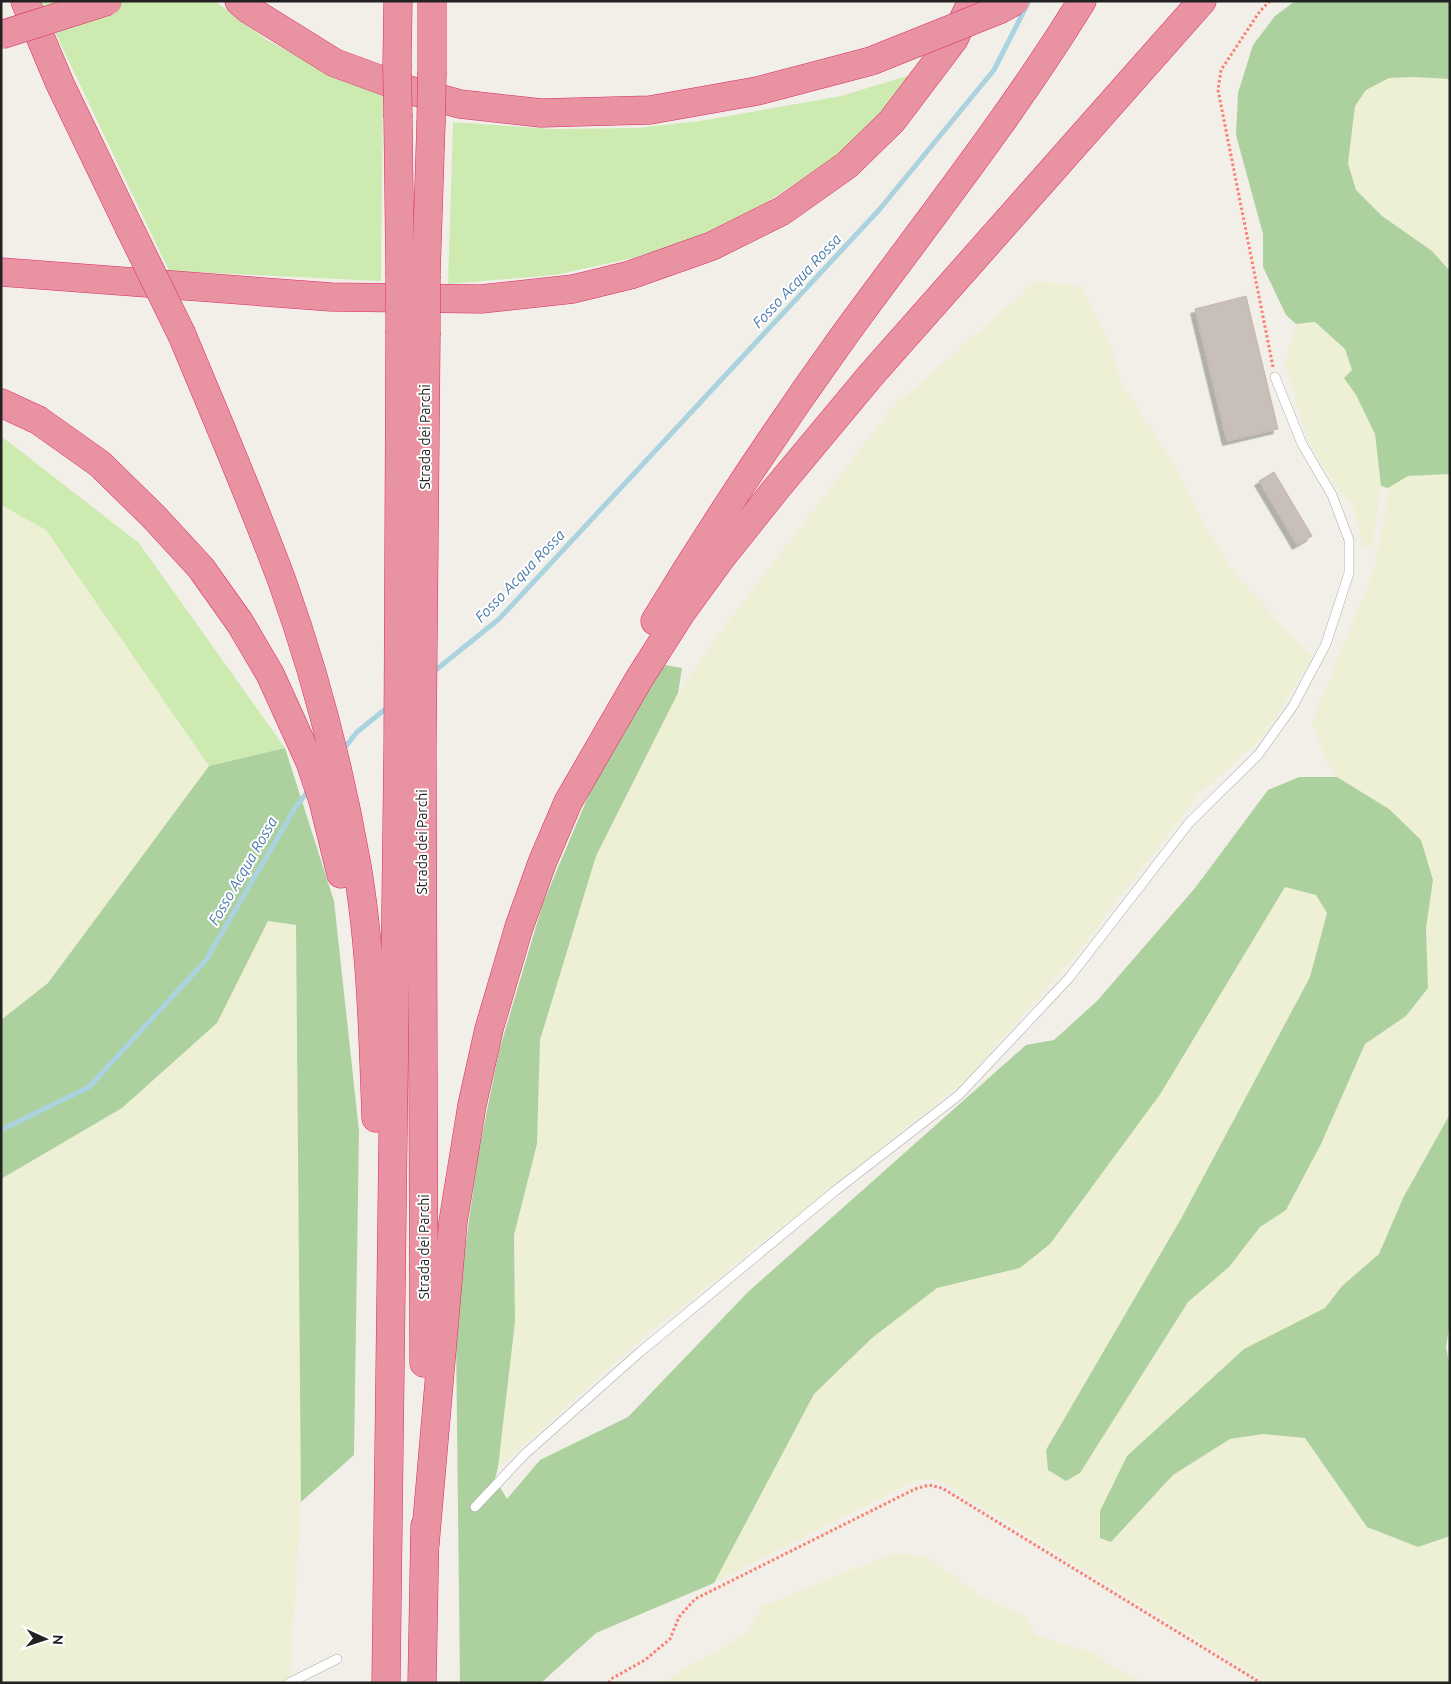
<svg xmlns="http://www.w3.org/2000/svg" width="1451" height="1684" viewBox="0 0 1451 1684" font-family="Ubuntu,sans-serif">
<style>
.farmland{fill:#eef0d5}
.grass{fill:#cdebb0}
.forest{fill:#add19e}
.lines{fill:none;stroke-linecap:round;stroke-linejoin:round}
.stream{stroke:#aad3df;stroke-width:5}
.building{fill:#c7bfb8;stroke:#c4b6ab;filter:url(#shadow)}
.lane-casing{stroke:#a9a9a9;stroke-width:10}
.highway-casing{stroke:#dc2a67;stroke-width:29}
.path{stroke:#fa8072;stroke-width:3;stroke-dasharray:2.5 2.5;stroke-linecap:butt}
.lane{stroke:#fff;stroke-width:9}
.highway{stroke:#e892a2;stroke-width:28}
.highway-bridge-casing{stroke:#dc2a67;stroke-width:29;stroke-linecap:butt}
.highway-bridge{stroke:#e892a2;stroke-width:28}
.labels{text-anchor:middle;stroke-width:4;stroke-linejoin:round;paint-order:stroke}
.street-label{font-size:14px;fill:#222;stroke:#fff}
.water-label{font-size:15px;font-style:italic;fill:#4a7aab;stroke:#fff}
</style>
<defs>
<filter id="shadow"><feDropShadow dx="-4.5" dy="4.5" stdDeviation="0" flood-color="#0004"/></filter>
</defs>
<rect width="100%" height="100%" fill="#f2efe9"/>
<g class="farmland">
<path d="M 1414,77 L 1450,79 L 1450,271 L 1432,251 L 1382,216 L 1356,190 L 1348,163 L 1355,106 L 1366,90 L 1389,78 Z"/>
<path d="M 1036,281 L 1081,287 L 1110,344 L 1121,381 L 1179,473 L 1198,515 L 1232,569 L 1280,624 L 1313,656 L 1266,734 L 1198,795 L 1073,958 L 966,1080 L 635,1344 L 510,1458 L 498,1467 L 515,1322 L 514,1235 L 537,1144 L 540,1040 L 596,856 L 678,693 L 719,634 L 891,409 Z"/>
<path d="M 1315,322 L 1345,349 L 1352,371 L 1344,378 L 1356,395 L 1375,434 L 1381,486 L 1373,544 L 1363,548 L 1353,505 L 1337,487 L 1309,444 L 1285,363 L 1296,324 Z"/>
<path d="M 1450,474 L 1450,1114 L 1403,1198 L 1379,1254 L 1342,1286 L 1325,1308 L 1244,1349 L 1127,1456 L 1100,1511 L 1111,1542 L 1173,1475 L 1230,1439 L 1263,1434 L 1305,1438 L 1367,1527 L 1418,1547 L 1450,1536 L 1450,1683 L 1268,1683 L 943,1483 L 936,1480 L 925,1479 L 913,1482 L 714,1583 L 814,1394 L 872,1338 L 937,1288 L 1020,1268 L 1161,1093 L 1285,887 L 1317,895 L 1327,913 L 1310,977 L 1182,1217 L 1046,1450 L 1048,1470 L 1080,1473 L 1188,1302 L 1229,1267 L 1260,1227 L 1286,1210 L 1321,1144 L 1365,1044 L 1406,1016 L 1428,988 L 1426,928 L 1433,880 L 1389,809 L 1337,777 L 1323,753 L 1312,722 L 1373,572 L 1383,526 L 1388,488 L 1408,476 Z"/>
<path d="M 1,505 L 46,530 L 209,766 L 48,983 L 1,1020 Z"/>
<path d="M 268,921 L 296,925 L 301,1502 L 290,1676 L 277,1683 L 1,1683 L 1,1179 L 122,1108 L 217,1023 Z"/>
<path d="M 893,1553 L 926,1556 L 986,1599 L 1024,1615 L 1037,1636 L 1089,1651 L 1142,1683 L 661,1683 L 747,1633 L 762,1606 Z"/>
</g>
<g class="grass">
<path d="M 40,1 L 215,1 L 267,40 L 335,76 L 383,93 L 381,281 L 169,271 Z"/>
<path d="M 914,74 L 882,115 L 832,159 L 763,205 L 695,238 L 633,258 L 555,275 L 448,284 L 453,122 L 552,129 L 637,128 L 700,121 L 841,96 Z"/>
<path d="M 1,436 L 139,543 L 285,748 L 209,766 L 46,530 L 1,505 Z"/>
</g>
<g class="forest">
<path d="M 1295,1 L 1450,1 L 1450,79 L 1414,77 L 1389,78 L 1366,90 L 1355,106 L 1348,163 L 1356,190 L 1382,216 L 1432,251 L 1450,271 L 1450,474 L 1408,476 L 1388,488 L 1381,486 L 1375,434 L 1356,395 L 1344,378 L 1352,370 L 1345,349 L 1315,322 L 1296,324 L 1286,315 L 1263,267 L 1263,234 L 1236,135 L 1238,93 L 1253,45 L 1275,16 Z"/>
<path d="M 660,664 L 682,668 L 678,693 L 596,856 L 540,1040 L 537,1144 L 514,1235 L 515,1322 L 498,1467 L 495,1479 L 507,1499 L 540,1460 L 628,1417 L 748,1292 L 1026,1045 L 1054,1040 L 1097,1001 L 1195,888 L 1268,790 L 1299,777 L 1337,777 L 1389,809 L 1421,840 L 1433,880 L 1426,928 L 1428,988 L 1406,1016 L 1365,1044 L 1321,1144 L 1286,1210 L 1260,1227 L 1229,1267 L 1188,1302 L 1080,1473 L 1066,1481 L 1048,1470 L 1046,1450 L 1182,1217 L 1310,977 L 1327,913 L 1316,895 L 1285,887 L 1161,1093 L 1050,1244 L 1020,1268 L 937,1288 L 872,1338 L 814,1394 L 714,1583 L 596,1633 L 541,1683 L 460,1683 L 456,1337 L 465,1250 L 478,1155 L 499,1051 L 543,903 L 601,766 Z"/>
<path d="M 285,748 L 334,901 L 359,1131 L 354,1455 L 301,1502 L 296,925 L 268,921 L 217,1023 L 122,1108 L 1,1179 L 1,1020 L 48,983 L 209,766 Z"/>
<path d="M 1450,1114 L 1450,1322 L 1446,1347 L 1450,1368 L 1450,1536 L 1418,1547 L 1367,1527 L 1305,1438 L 1263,1434 L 1230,1439 L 1173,1475 L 1111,1542 L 1100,1538 L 1100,1511 L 1127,1456 L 1244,1349 L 1325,1308 L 1342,1286 L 1379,1254 L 1403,1198 Z"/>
</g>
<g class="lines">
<g class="stream">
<path d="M 432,673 L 499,619 L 879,210 L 994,70 L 1029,1"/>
<path d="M 342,751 L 357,732 L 388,707"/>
<path d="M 1,1130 L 89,1087 L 206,960 L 295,808 L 309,790"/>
</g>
</g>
<g class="building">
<path d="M 1246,296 L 1278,429 L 1227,441 L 1195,309 Z"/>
<path d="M 1274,472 L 1312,536 L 1297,545 L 1259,481 Z"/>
</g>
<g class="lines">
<defs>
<g id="lane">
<path d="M 475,1507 L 525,1454 L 640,1352 L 835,1191 L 959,1095 L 1069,978 L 1189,823 L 1258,755 L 1293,706 L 1326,644 L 1349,573 L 1349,540 L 1332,495 L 1302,444 L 1275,377"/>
<path d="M 289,1683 L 337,1659"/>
</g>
<g id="highway">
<path d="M 25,1 L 60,84 L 128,225"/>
<path d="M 239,1 L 248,9 L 335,63 L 409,90 L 460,104 L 541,113 L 650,110 L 757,91 L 871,61"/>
<path d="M 397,64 L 398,1"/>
<path d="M 432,73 L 432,1"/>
<path d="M 398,117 L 400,273"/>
<path d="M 1,272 L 331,297 L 481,299 L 573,289 L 630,275 L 712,246 L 782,211 L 847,165 L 892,121 L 954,39 L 972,1"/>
<path d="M 426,276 L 431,123"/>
<path d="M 182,335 C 216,417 251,498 282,581 C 315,673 340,769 357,866 C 371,949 373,1034 376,1118"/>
<path d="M 1,403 L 38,420 L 100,464 L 153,516 L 201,568 L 240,623 L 270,674 L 310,762 L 323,801 L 341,874"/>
<path d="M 655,621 C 714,524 777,429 843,337 C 924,226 1010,118 1082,1"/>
<path d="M 424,1363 L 422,747 L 426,335"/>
<path d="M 425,1544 L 453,1222 L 472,1105 L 489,1029 L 519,927 L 542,863 L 568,802 L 639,679 L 681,613 L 721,558 L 776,489 L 871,375 L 1202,1"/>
<path d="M 386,1683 L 398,748 L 400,333"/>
<path d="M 422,1683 L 425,1526"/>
</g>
</defs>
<use href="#lane" class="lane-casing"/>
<use href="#highway" class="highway-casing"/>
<g class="path">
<path d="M 1270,1 L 1260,11 L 1221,70 L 1218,90 L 1273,367"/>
<path d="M 609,1683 L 611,1679 L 645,1660 L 670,1639 L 679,1617 L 695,1599 L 915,1489 L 929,1485 L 942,1488 L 1261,1683"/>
</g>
<use href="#lane" class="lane"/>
<use href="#highway" class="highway"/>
<defs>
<g id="highway-bridge">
<path d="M 1,35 L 108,1"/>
<path d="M 871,61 L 1001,9 L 1015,1"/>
<path d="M 397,64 L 398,117"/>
<path d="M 431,123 L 432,73"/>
<path d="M 128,225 L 182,335"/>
<path d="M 400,273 L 400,333"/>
<path d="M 426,335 L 426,276"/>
</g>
</defs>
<use href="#highway-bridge" class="highway-bridge-casing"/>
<use href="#highway-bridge" class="highway-bridge"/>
</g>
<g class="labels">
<g class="street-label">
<text transform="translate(425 437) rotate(-90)" y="5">Strada dei Parchi</text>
<text transform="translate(422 842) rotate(-90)" y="5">Strada dei Parchi</text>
<text transform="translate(424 1247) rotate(-90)" y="5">Strada dei Parchi</text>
</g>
<g class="water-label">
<text transform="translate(797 281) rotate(-47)" y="5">Fosso Acqua Rossa</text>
<text transform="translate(520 576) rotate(-46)" y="5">Fosso Acqua Rossa</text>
<text transform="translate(243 871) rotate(-60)" y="5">Fosso Acqua Rossa</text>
</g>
</g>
<rect width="1451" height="1684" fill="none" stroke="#222222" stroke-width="5"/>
<g transform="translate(45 1639) rotate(93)" stroke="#ffffff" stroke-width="4" paint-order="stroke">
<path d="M0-4L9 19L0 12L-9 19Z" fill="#222222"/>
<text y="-8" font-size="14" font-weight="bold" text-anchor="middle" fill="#222222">N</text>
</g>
</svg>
